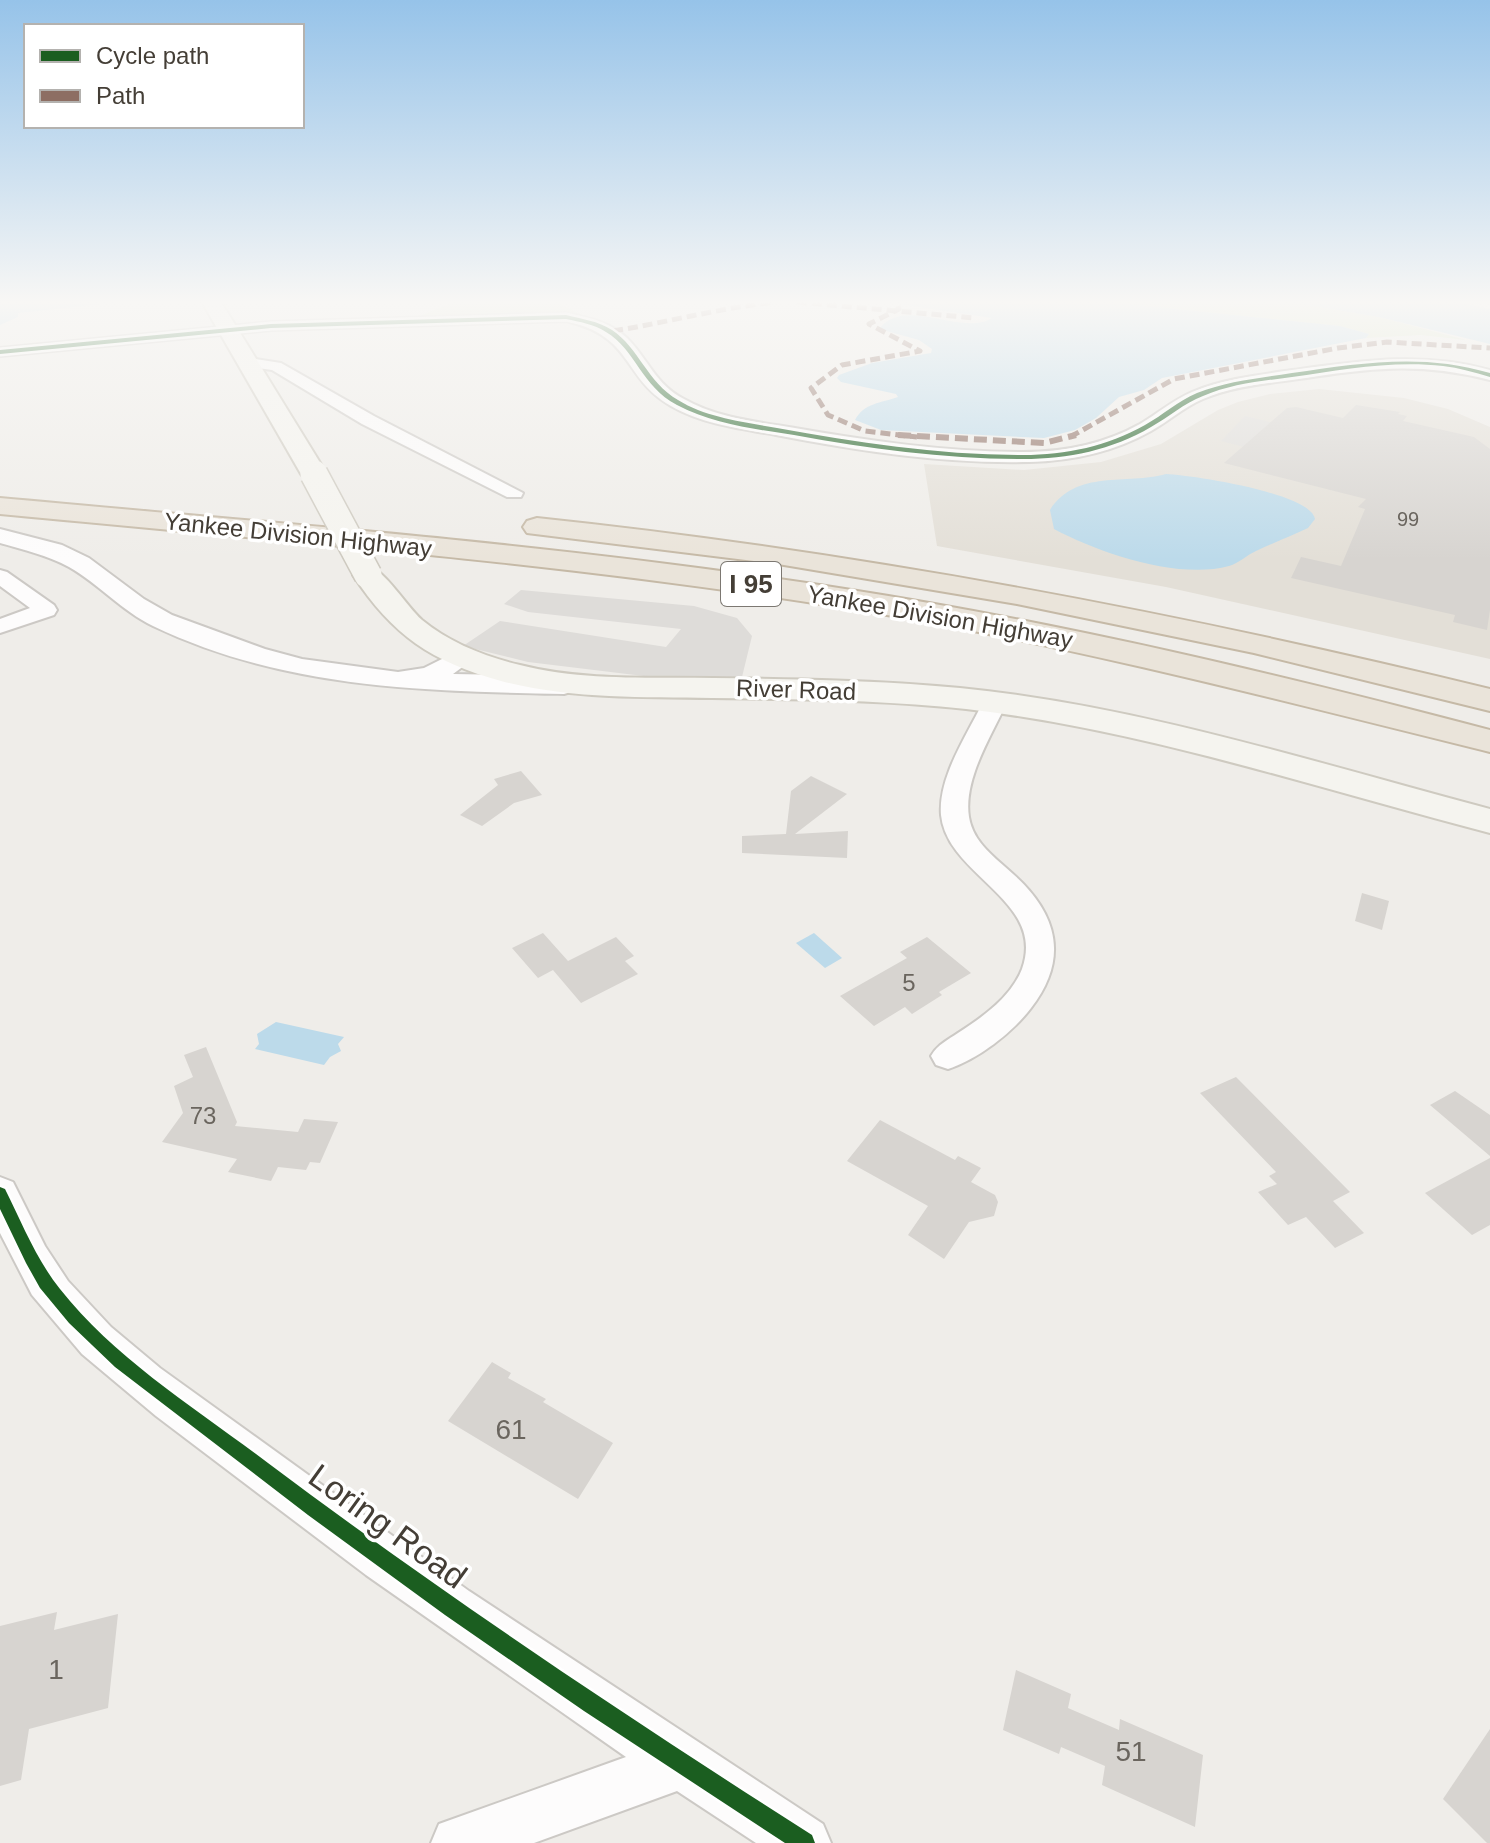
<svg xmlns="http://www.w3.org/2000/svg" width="1490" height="1843" viewBox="0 0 1490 1843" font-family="Arial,sans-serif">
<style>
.residential{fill:#e3dfd7}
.green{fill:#dde8ca}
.parking{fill:#dedcd9}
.water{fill:#bcdaea}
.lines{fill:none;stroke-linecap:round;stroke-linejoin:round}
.canal{fill:#bcdaea;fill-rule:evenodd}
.building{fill:#d7d4d0}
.minor-casing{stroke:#ccc9c5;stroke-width:4}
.tertiary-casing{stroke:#ccc9c5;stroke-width:4}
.secondary-casing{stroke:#cecac0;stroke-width:4}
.motorway-casing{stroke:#c5b9a6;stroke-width:4}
.minor{fill:#fdfcfc;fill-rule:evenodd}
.tertiary{fill:#fdfcfc;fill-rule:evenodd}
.secondary{fill:#f5f4ef;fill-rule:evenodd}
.motorway{fill:#eae4da;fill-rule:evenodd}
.secondary-bridge-casing{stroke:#cecac0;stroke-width:30;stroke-linecap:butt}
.secondary-bridge{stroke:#f5f4ef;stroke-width:27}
.quiet-far1{stroke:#8d6e63;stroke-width:5;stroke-dasharray:10 5;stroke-linecap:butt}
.quiet{stroke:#8d6e63;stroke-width:6;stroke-dasharray:13 6;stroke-linecap:butt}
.cycleway-casing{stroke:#fff;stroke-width:5}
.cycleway{fill:#1b5e20;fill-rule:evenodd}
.labels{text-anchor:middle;stroke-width:7;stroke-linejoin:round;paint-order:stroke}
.far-number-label{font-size:20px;fill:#6a655e}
.far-street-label{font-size:24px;fill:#443e36;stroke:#fff}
.number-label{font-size:24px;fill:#6a655e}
.shield{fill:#fff;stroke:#7c7872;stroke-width:2}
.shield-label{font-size:26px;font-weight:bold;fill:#443e36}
.near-number-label{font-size:28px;fill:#6a655e}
.near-street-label{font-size:34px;fill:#443e36;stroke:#fff}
</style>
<rect width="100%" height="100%" fill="#efede9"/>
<path class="residential" d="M 1319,389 L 1404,398 L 1448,409 L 1490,427 L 1490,659 L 1166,587 L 937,546 L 924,464 L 1024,470 L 1101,462 L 1161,444 L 1218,410 L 1238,402 L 1270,394 Z"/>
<g class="green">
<path d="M 454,302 L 557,302 L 595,322 L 566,317 L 410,320 Z"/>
<path d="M 1109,302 L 1291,302 L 1379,317 L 1466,340 L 1421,335 L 1366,338 L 1369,334 L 1340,326 Z"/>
</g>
<g class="parking">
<path d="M 1245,416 L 1278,424 L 1271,454 L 1221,441 Z"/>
<path d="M 521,590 L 694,606 L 737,618 L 752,636 L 742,677 L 660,678 L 528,662 L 463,646 L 500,621 L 666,647 L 681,629 L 528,612 L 504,604 Z"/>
</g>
<g class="water">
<path d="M 0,302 L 121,302 L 0,315 Z"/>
<path d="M 886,302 L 1109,302 L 1340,326 L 1369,334 L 1366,338 L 1162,378 L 1144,390 L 1119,397 L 1096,418 L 1075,430 L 1044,438 L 881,430 L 855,420 C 864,403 881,403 898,397 L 896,394 L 841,382 L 837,378 L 839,375 L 872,363 L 931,353 L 932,349 L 919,340 L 883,330 L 880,328 C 906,296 962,337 992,318 Z"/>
<path d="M 1291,302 L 1457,302 L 1490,309 L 1490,344 L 1379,317 Z"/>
<path d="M 1166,474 C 1191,475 1311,493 1315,519 L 1308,528 C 1291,536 1273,543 1256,551 C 1247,555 1239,563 1229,566 C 1178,580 1099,553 1054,529 L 1050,510 C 1076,469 1127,485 1166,474 Z"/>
<path d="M 814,933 L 842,958 L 825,968 L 796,943 Z"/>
<path d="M 276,1022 L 344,1037 L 338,1044 L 341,1051 L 330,1057 L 324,1065 L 255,1049 L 259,1044 L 257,1034 Z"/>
</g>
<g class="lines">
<path class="canal" d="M 13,310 L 18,311 L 18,317 L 0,325 L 0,314 Z"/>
</g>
<g class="building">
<path d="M 1356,405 L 1400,412 L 1398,414 L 1407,416 L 1403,421 L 1474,437 L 1490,449 L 1490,610 L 1487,630 L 1453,622 L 1455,615 L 1291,578 L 1301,557 L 1341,566 L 1365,509 L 1358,507 L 1366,499 L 1224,463 L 1287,408 L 1296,407 L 1343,418 Z"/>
<path d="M 521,771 L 542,795 L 514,803 L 482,826 L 460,815 L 498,785 L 494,779 Z"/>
<path d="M 811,776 L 847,794 L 795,834 L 848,831 L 847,858 L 742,853 L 742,836 L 786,834 L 791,791 Z"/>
<path d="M 1362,893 L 1389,901 L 1382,930 L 1355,921 Z"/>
<path d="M 543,933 L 568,961 L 616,937 L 634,956 L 625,961 L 638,974 L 581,1003 L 553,970 L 538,978 L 512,948 Z"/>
<path d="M 927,937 L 971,973 L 939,992 L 942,995 L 912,1014 L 905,1007 L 874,1026 L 840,996 L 907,958 L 900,952 Z"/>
<path d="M 206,1047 L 237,1122 L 235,1126 L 298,1132 L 304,1119 L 338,1122 L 320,1163 L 310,1162 L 306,1170 L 278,1167 L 271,1181 L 228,1172 L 237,1159 L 162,1142 L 183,1113 L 174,1086 L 193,1077 L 184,1055 Z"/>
<path d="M 1236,1077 L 1350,1192 L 1333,1201 L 1364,1233 L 1335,1248 L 1306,1217 L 1288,1225 L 1258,1192 L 1277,1184 L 1269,1176 L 1276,1172 L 1200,1093 Z"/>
<path d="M 1455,1091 L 1490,1115 L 1490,1156 L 1430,1105 Z"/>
<path d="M 880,1120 L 955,1160 L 958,1156 L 981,1168 L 971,1182 L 995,1195 L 998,1202 L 994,1216 L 969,1222 L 944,1259 L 908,1235 L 928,1206 L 847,1161 Z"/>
<path d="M 1490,1158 L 1490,1225 L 1472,1235 L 1425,1193 Z"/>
<path d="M 492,1362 L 511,1373 L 508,1378 L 546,1399 L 543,1402 L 613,1443 L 578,1499 L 448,1421 Z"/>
<path d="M 57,1612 L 54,1630 L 118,1614 L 108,1708 L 29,1729 L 21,1780 L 0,1786 L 0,1626 Z"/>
<path d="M 1016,1670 L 1071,1694 L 1068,1708 L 1119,1730 L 1120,1719 L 1203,1755 L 1195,1827 L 1102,1785 L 1105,1766 L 1061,1747 L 1059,1754 L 1003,1730 Z"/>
<path d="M 1490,1729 L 1490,1843 L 1487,1843 L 1443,1799 Z"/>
</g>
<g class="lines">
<defs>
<g id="minor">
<path d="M 566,313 C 588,318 610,322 627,338 C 648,359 656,385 684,399 C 717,418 758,422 795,428 C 870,441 946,452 1023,452 C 1065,452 1104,444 1140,424 C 1157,414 1173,400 1192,392 C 1223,379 1258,375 1292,370 C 1359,361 1424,351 1490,370 L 1490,380 C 1415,361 1367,369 1292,380 C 1262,384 1231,387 1203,399 C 1184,407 1169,421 1151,431 C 1114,452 1072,461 1029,462 C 944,464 859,451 776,435 C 741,429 702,424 671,406 C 621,377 635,337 566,321 L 271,330 L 0,356 L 0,348 L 271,322 Z"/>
<path d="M 249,358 L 281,363 L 374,416 L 523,493 L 521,497 L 507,497 L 362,424 L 272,370 L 244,366 L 241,363 Z"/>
<path d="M 0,570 L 7,572 L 54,605 L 57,610 L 54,615 L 0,633 L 0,619 L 30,608 L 0,586 Z"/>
<path d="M 995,695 L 1004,697 L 1007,702 C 992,735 963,779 969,817 C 973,843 996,858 1013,874 C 1058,914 1069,959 1031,1008 C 1012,1033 978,1059 948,1069 L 936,1065 L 931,1056 C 938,1044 948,1040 958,1033 C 983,1017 1011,997 1022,969 C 1047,900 947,876 941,815 C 938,777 967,735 983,702 L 986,697 Z"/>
<path d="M 0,1177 L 13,1182 L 45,1246 L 68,1281 L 111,1327 L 160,1368 L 469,1591 L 823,1824 L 831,1843 L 756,1843 L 677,1791 L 534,1843 L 431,1843 L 439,1824 L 626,1757 L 366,1575 L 156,1416 L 82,1354 L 32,1295 L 0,1233 Z"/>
</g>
<path id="tertiary" d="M 0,529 L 62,545 L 89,558 L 144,599 L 172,615 L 265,649 L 302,659 L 398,672 L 424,668 L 462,649 L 472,651 L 476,657 L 453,674 L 564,676 L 574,679 L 578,685 L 574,691 L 564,694 C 422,691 285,689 153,626 C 122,611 99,584 69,567 C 47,555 24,550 0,543 Z"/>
<g id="secondary">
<path d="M 202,302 L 221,302 L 327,474 L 323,479 L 305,479 L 301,474 Z"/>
<path d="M 368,566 C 386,571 406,606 422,620 C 450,643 486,657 520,665 C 583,681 649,677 713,678 C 795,679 878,680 960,688 C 1141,706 1316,763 1490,809 L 1490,833 C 1316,788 1146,730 966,709 C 882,700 797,699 712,698 C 641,697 570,699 501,681 C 432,662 392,635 353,575 L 358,569 Z"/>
</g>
<g id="motorway">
<path d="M 0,498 C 282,524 565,545 845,589 C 1063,623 1277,674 1490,730 L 1490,752 C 1276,699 1063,643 845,608 C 565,563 282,541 0,514 Z"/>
<path d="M 537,518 C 859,552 1175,612 1490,689 L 1490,711 L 1254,653 L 1017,604 L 778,564 L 527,533 L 523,527 L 527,521 Z"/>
</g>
</defs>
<use href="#minor" class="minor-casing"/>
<use href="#tertiary" class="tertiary-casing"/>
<use href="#secondary" class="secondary-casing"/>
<use href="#motorway" class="motorway-casing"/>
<use href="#minor" class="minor"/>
<use href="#tertiary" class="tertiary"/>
<use href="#secondary" class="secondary"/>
<use href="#motorway" class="motorway"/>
<defs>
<path id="secondary-bridge" d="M 314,474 L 368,575"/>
</defs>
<use href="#secondary-bridge" class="secondary-bridge-casing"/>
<use href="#secondary-bridge" class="secondary-bridge"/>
<g class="quiet-far1">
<path d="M 797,302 L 975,318"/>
<path d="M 898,306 L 899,309 L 869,324 L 920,351 L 842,365 L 811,388 L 828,415 L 865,431 L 917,437"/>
<path d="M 613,331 C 669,322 719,308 776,302"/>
<path d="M 1070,437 L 1174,379 L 1338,348 L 1387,342 L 1490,348"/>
</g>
<path class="quiet" d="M 898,435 L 1044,443 L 1076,435"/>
<defs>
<g id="cycleway">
<path d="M 566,315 C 582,319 598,321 612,330 C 639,348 647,382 678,400 C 707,418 744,422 777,428 C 858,443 940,455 1023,455 C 1066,455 1108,446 1145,425 C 1163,415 1178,401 1197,393 C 1227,381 1260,378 1292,373 C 1361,363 1422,353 1490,373 L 1490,377 C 1474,372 1459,368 1443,366 C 1393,360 1341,370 1292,377 C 1262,381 1231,384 1203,396 C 1184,403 1169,417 1151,427 C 1112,450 1068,459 1023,459 C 946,459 870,449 794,435 C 755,429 713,424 677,405 C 641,386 636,350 606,332 C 594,324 580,322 566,319 L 271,328 L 0,354 L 0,350 L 271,324 Z"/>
<path d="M 0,1187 L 5,1189 C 22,1223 36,1259 60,1289 C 116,1360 197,1409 268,1463 C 444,1595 627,1717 812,1835 L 815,1843 L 785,1843 L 584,1711 L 445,1615 L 308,1515 L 115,1367 L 69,1323 L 40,1288 L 26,1263 L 0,1209 Z"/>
</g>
</defs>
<use href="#cycleway" class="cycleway-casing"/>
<use href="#cycleway" class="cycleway"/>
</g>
<linearGradient id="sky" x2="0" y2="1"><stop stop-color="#96c3e9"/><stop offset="0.54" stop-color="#f8f7f5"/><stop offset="1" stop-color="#f8f7f5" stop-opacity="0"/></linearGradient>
<rect width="1490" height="560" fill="url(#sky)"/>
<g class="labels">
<g class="far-number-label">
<text x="1408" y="526">99</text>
</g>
<g class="far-street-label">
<text transform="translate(298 535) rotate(6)" y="8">Yankee Division Highway</text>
<text transform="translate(940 617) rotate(10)" y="8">Yankee Division Highway</text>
<text transform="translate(796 690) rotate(2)" y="8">River Road</text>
</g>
<g class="number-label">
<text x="909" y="991">5</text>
<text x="203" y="1124">73</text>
</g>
<rect class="shield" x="721" y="562" width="60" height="44" rx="6"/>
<g class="shield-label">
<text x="751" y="593">I 95</text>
</g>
<g class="near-number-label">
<text x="511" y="1439">61</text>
<text x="56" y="1679">1</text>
<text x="1131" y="1761">51</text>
</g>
<g class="near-street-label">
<text transform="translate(388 1526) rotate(36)" y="12">Loring Road</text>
</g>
</g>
<rect x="24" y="24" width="280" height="104" fill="#ffffff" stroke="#b4b2af" stroke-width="2"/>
<rect x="40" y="50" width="40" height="12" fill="#1b5e20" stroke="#b4b2af" stroke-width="2"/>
<text x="96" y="64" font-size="24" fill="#443e36">Cycle path</text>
<rect x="40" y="90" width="40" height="12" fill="#8d6e63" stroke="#b4b2af" stroke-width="2"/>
<text x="96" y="104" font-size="24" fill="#443e36">Path</text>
</svg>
